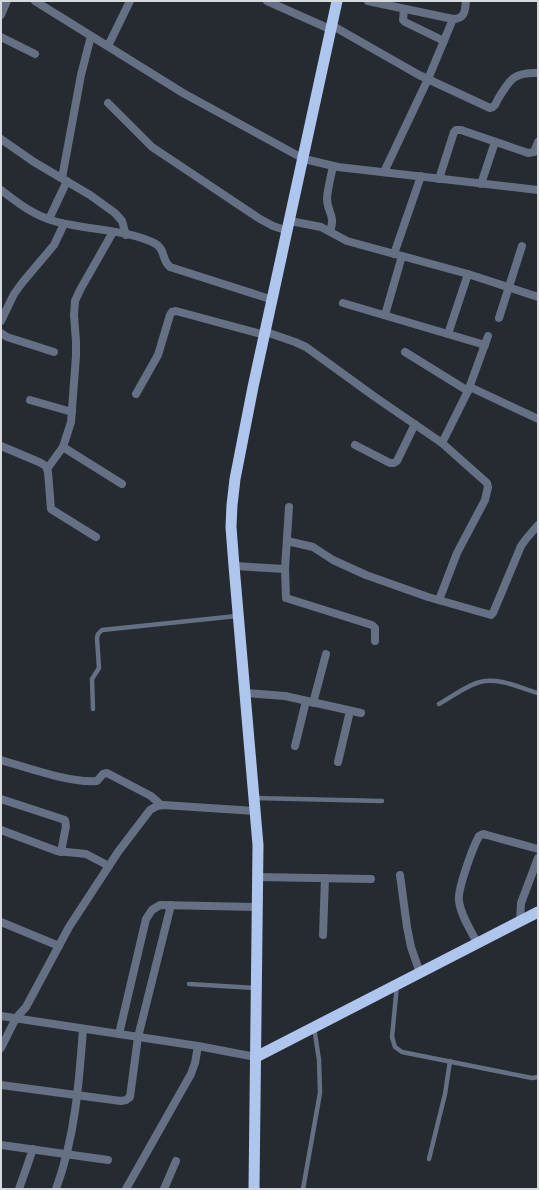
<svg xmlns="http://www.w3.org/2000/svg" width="539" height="1190" viewBox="0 0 539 1190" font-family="Lora,serif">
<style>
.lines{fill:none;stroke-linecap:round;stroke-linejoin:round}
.service{stroke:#657085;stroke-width:4.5}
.minor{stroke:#657085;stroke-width:8}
.tertiary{stroke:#657085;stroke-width:8}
.trunk{stroke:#aec5ee;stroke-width:11}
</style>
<rect width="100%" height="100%" fill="#262a31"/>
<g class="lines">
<g class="service">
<path d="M 439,704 C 450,698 467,685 480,682 C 499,677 520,688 538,693"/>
<path d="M 93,709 L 92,679 L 99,668 L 97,638 L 98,634 L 102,630 L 237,616"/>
<path d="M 254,798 L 382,801"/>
<path d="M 189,984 L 255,988"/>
<path d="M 397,985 L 392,1037 L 395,1047 L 402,1052 L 532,1078 L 538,1077"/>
<path d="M 429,1159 L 445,1094 L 450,1061"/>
<path d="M 303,1189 L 320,1093 L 319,1060 L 314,1027"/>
</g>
<g class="minor">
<path d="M 35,1 L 183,93 L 304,159 L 338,167 L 538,190"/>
<path d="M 267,1 L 332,30"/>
<path d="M 368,1 L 453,19 C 465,19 465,11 466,1"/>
<path d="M 404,9 L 403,20 L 405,22 L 444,41"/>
<path d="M 1,15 L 7,1"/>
<path d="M 333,26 L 419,75 L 490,108 C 495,107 496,103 498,99 C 510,79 514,72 538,73"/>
<path d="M 1,37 L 35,54"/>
<path d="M 108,46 L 130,1"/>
<path d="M 108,103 L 152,147 L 260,219 L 273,226 L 288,231"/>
<path d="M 1,139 L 34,162 L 90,195 L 115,213 L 122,221 L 126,235"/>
<path d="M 384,172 L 428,79 L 453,19"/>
<path d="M 62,178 L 81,75 L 91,36"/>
<path d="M 439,179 L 454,132 L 456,130 L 461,130 L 528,153 L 534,152 L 538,142"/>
<path d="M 481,184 L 495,142"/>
<path d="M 1,190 C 18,203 33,215 54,221 C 84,230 129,229 156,244 C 165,249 162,261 170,267 L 273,300"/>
<path d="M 49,219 L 67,181"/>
<path d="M 290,221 L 321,227 L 347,241 L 468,274 L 538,297"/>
<path d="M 330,231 C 336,215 327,213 327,198 C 328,187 331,176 333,166"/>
<path d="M 394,254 L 421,176"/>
<path d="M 343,303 L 485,345"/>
<path d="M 385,315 L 402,256"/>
<path d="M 499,318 L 522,246"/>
<path d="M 1,321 L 14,294 L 22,283 L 54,245 L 64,224"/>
<path d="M 266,332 L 295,342 L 306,347 L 375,397 L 442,443 L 487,483 L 488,487 L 485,500 L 457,553 L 439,600"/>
<path d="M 1,333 L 7,337 L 54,352"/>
<path d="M 448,334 L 468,274"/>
<path d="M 405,352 L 468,391"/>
<path d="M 470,387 L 538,419"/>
<path d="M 136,394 L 158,355 L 170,315 L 172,312 L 176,311 L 265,335"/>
<path d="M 30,400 L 72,412"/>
<path d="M 442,443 L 468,391 L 488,336"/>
<path d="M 355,445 L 390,463 L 394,463 L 397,461 L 415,424"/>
<path d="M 1,446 L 39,462 L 46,466 L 48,472 L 51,509 L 96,537"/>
<path d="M 63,447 L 122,484"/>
<path d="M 47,469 L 63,447 L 71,422 L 76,356 L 76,342 L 74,315 L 75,301 L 80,290 L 113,232"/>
<path d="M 289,507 L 285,569 L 286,598 L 372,625 L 375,628 L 375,641"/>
<path d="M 287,541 L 313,547 L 333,560 L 366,575 L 428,597 L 491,615 L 493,613 L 521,546 L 526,539 L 538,525"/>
<path d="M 234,566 L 285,569"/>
<path d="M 246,693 L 285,696 L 361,713"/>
<path d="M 313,703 L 326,654"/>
<path d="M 295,746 L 306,701"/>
<path d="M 1,760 C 28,768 70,783 97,781 L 103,774 L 107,773 L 151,796 L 161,805"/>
<path d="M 338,762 L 350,711"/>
<path d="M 1,799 L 65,820 L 66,826 L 61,852"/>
<path d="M 1,830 L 57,851 L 86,854 L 109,866"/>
<path d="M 400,875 L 407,927 L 411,947 L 420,973"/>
<path d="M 257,877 L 371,879"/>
<path d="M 520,921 L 521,903 L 538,858"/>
<path d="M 1,922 L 59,946"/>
<path d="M 323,935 L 325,878"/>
<path d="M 478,944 C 471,931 461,916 459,901 C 457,890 473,847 479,836 L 483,834 L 487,835 L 538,849"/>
<path d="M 119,1034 L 146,919 L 152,910 L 160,905 L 256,907"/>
<path d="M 1,1048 L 16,1018 L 26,1007 L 69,927 L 118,852 L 150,810 L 157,806 L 163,805 L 255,811"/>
<path d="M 1,1085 L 121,1101 L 126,1100 L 130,1097 L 138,1037 L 171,905"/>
<path d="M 1,1145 L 108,1160"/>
<path d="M 19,1189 L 33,1149"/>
<path d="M 56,1189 C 75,1137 79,1084 83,1029"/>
<path d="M 126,1189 L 191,1074 L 195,1063 L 198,1046"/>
<path d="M 164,1189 L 176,1161"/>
</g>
<path class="tertiary" d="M 1,1016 L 198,1046 L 256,1057"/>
<g class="trunk">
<path d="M 256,1057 L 538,912"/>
<path d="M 254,1189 L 258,845 L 234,566 L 231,527 L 232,505 L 235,479 L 253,387 L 337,1"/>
</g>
</g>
<rect width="539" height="1190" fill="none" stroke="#d6d9dd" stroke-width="4"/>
</svg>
